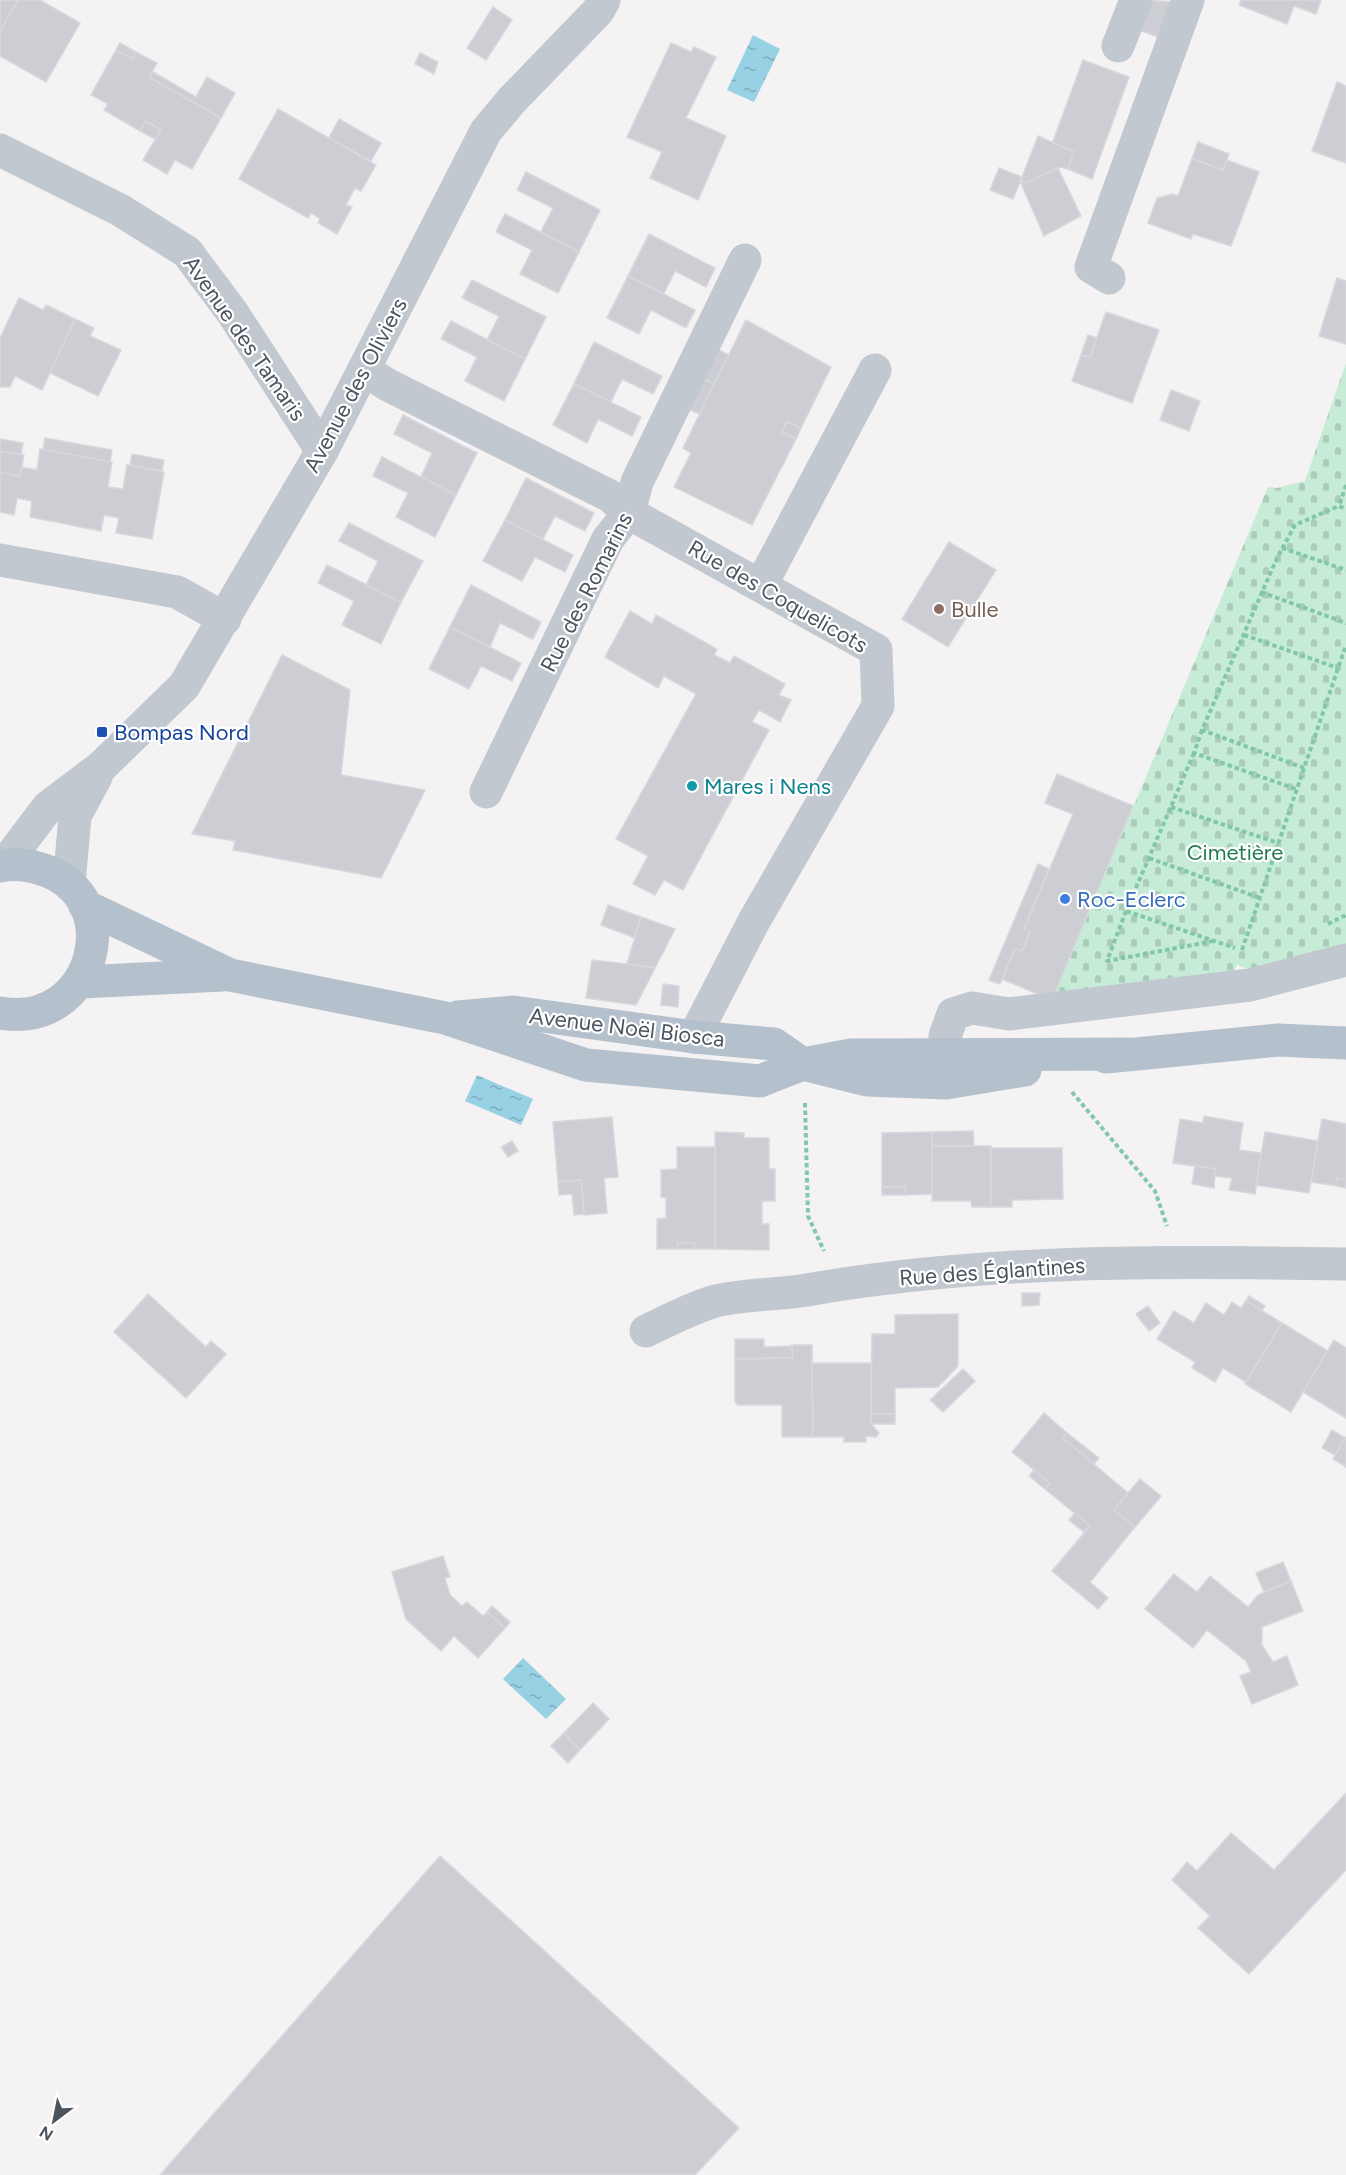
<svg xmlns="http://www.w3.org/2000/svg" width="1346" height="2175" viewBox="0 0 1346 2175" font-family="Figtree,sans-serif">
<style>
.cemetery{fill:url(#cemetery-stones)}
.water{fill:url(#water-ripples)}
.building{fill:#cdced4;stroke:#d7d8dd;stroke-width:1.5}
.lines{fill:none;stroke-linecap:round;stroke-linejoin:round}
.path{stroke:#81c7a8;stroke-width:4;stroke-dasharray:4.5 3;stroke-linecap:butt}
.minor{stroke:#c2c8cf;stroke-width:33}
.major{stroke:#b5c0cd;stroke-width:33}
.education-dot{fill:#8d6e63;stroke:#fff;stroke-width:2}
.transit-dot{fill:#1a4fb4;stroke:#fff;stroke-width:2}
.culture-dot{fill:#0f9aa8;stroke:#fff;stroke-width:2}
.shop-dot{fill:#3f7fe0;stroke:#fff;stroke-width:2}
.labels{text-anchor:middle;stroke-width:4.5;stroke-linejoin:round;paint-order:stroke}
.street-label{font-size:22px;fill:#4c545e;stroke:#fff}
.education-label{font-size:22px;fill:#785e54;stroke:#fff;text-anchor:start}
.transit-label{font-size:22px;fill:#164399;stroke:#fff;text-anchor:start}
.culture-label{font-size:22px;fill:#0d838f;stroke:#fff;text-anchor:start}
.park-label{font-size:22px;fill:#227a52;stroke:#fff}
.shop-label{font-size:22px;fill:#366cbe;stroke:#fff;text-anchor:start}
</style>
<defs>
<pattern id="cemetery-stones" width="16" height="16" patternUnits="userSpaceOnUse" patternTransform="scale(1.5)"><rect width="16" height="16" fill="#c6ecd7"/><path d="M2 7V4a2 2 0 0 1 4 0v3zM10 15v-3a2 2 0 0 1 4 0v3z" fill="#acccbb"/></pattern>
<pattern id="water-ripples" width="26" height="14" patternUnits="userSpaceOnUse" patternTransform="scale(1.5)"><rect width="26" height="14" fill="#98d1e4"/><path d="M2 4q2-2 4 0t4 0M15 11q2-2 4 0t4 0" fill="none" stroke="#7eacbc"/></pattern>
</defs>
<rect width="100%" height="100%" fill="#f4f2f2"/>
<path class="cemetery" d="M 1346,363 L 1346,945 L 1259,973 L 1237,965 L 1230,978 L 1052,1000 L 1268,487 L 1277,488 L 1305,481 Z"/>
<g class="water">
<path d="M 753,35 L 780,49 L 754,102 L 727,90 Z"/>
<path d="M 477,1075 L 533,1099 L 521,1125 L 465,1101 Z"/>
<path d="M 523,1658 L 566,1699 L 546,1719 L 503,1679 Z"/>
</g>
<g class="building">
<path d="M 0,0 L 18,0 L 0,32 Z"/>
<path d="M 18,0 L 40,0 L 80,23 L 46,82 L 0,56 L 0,32 Z"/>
<path d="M 1144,0 L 1174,2 L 1161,38 L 1134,28 Z"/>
<path d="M 1241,0 L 1321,0 L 1316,14 L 1294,6 L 1287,24 L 1239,5 Z"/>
<path d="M 493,7 L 512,20 L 486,60 L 467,48 Z"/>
<path d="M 120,43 L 136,52 L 133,59 L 116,50 Z"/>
<path d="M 671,43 L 691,52 L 694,47 L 716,57 L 686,118 L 726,136 L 698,200 L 650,178 L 662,152 L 627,137 Z"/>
<path d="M 116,50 L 133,59 L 136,52 L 157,63 L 149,77 L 221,118 L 192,169 L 175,160 L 167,174 L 143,160 L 161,130 L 145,121 L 140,131 L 104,110 L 108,104 L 91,95 Z"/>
<path d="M 420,53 L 438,62 L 434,74 L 415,64 Z"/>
<path d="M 1083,60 L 1129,77 L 1092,179 L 1068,169 L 1074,152 L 1052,144 Z"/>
<path d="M 153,72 L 196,97 L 207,77 L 235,93 L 221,118 L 149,77 Z"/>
<path d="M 1337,82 L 1346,86 L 1346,163 L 1312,151 Z"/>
<path d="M 278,109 L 376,165 L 361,191 L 355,188 L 346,205 L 352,207 L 337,234 L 318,223 L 320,219 L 311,213 L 308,218 L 239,179 Z"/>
<path d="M 339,119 L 381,143 L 371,161 L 329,138 Z"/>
<path d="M 145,121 L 161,130 L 155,139 L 140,131 Z"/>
<path d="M 1038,136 L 1074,152 L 1068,169 L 1060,167 L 1027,183 L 1021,180 Z"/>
<path d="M 1198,142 L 1229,154 L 1223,170 L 1192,159 Z"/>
<path d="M 1192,159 L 1223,170 L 1227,160 L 1259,172 L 1231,246 L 1193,234 L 1191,239 L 1148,223 L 1157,198 L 1173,194 L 1178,196 Z"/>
<path d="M 999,168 L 1022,177 L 1013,199 L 990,190 Z"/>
<path d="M 1058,168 L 1081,216 L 1044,236 L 1020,181 L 1027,183 Z"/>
<path d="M 526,172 L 600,210 L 579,252 L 541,232 L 553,208 L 517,190 Z"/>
<path d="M 505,214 L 579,252 L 558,293 L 520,274 L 532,250 L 496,232 Z"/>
<path d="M 649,234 L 715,268 L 706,287 L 675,271 L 664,293 L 628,276 Z"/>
<path d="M 628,276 L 695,310 L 686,328 L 651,310 L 639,334 L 607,318 Z"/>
<path d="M 1337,278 L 1346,281 L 1346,344 L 1319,336 Z"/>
<path d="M 472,280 L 546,317 L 525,359 L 487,340 L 499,316 L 462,298 Z"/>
<path d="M 19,298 L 43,310 L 46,305 L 75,319 L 42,390 L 15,376 L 10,387 L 0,387 L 0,338 Z"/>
<path d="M 1106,312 L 1159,330 L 1132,403 L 1072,381 L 1081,355 L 1090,357 Z"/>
<path d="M 75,319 L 94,328 L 90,336 L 121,350 L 98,396 L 50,373 Z"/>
<path d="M 746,320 L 831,367 L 801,428 L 787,422 L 782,432 L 796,439 L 752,525 L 674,487 L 691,453 L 683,448 Z"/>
<path d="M 451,321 L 525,359 L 504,401 L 465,381 L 477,357 L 441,339 Z"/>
<path d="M 1088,335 L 1097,338 L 1090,357 L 1081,355 Z"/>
<path d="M 594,342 L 662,376 L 653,394 L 622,379 L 611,402 L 574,384 Z"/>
<path d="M 719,350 L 729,355 L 714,384 L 704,379 Z"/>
<path d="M 704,379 L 714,384 L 700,414 L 690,410 Z"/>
<path d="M 574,384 L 641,417 L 632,436 L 598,419 L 587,443 L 553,425 Z"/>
<path d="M 1171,390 L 1200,401 L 1189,431 L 1160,420 Z"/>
<path d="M 403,415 L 477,453 L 456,495 L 421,477 L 432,453 L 394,434 Z"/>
<path d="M 787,422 L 801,428 L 796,439 L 782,432 Z"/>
<path d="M 45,438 L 112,450 L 110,462 L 43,450 Z"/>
<path d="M 0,439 L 23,443 L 21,455 L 0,451 Z"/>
<path d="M 40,449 L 112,462 L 108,487 L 123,489 L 127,465 L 164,472 L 152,539 L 116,533 L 119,518 L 104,515 L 101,531 L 30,517 L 32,501 L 17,498 L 14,515 L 0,512 L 0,472 L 20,476 L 21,467 L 37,470 Z"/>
<path d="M 0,451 L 24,455 L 20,476 L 0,472 Z"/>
<path d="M 132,454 L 164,460 L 162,471 L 130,465 Z"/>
<path d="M 382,457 L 456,495 L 435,537 L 396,517 L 408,493 L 373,476 Z"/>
<path d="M 526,478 L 594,513 L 585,531 L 555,516 L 543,539 L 505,520 Z"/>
<path d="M 505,520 L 573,555 L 565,572 L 535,557 L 522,581 L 483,561 Z"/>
<path d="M 349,523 L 423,561 L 401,602 L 366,585 L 378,561 L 339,541 Z"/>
<path d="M 949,542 L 996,570 L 948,647 L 902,619 Z"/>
<path d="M 327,565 L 401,602 L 381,644 L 342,625 L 354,601 L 318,583 Z"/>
<path d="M 471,585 L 541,622 L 534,637 L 532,639 L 500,623 L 490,647 L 450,627 Z"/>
<path d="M 630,611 L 652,624 L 656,615 L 717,649 L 714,655 L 730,663 L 734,656 L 785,684 L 779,695 L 791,700 L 780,722 L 759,710 L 752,722 L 769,730 L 683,890 L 664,880 L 655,895 L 633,884 L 648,856 L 616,839 L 696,694 L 664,676 L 658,688 L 605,657 Z"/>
<path d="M 450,627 L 521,663 L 512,681 L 481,666 L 469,689 L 429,669 Z"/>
<path d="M 282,655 L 350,690 L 341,775 L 425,790 L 381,878 L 233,850 L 235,841 L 192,834 Z"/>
<path d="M 1057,774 L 1133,806 L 1052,1000 L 1002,979 L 1015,948 L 1022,951 L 1030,932 L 1024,929 L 1073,814 L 1045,803 Z"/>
<path d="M 1038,864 L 1049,869 L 1024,929 L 1030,932 L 1022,951 L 1015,948 L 1000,984 L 989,980 Z"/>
<path d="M 608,905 L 641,917 L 635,938 L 601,925 Z"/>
<path d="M 641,917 L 675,929 L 655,968 L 627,964 Z"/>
<path d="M 592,960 L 627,964 L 655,968 L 636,1005 L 586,998 Z"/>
<path d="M 663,984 L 679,986 L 678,1007 L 661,1005 Z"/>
<path d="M 1204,1116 L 1243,1123 L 1239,1150 L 1261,1153 L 1255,1194 L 1229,1190 L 1232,1178 L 1214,1176 L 1215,1169 L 1173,1163 L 1180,1119 L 1203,1123 Z"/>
<path d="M 612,1117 L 618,1177 L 604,1178 L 607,1213 L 584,1215 L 581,1180 L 558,1182 L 553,1122 Z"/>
<path d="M 1322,1119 L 1346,1124 L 1346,1180 L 1337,1178 L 1336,1186 L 1311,1182 Z"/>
<path d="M 973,1131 L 974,1146 L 932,1146 L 932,1132 Z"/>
<path d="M 715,1132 L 744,1133 L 744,1138 L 769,1138 L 769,1169 L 775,1169 L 775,1201 L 762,1201 L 762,1224 L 769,1224 L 769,1250 L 715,1249 Z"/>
<path d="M 932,1132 L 932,1194 L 905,1195 L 906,1187 L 882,1187 L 882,1133 Z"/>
<path d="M 1265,1132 L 1318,1141 L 1309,1193 L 1256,1185 Z"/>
<path d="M 512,1141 L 518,1151 L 508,1157 L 501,1147 Z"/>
<path d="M 932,1146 L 991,1146 L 991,1207 L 972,1207 L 971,1201 L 932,1201 Z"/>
<path d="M 677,1147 L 715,1147 L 715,1249 L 694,1249 L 695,1243 L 678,1243 L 678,1249 L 657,1249 L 657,1219 L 666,1218 L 666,1198 L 661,1197 L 661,1170 L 677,1169 Z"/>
<path d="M 991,1148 L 1062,1148 L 1063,1199 L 1012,1200 L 1012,1207 L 991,1207 Z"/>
<path d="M 1195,1166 L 1215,1169 L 1214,1188 L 1192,1184 Z"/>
<path d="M 1337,1178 L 1346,1180 L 1346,1188 L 1336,1186 Z"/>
<path d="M 581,1180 L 584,1214 L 574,1215 L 572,1194 L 559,1195 L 558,1182 Z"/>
<path d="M 882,1187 L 906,1187 L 905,1195 L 882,1195 Z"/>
<path d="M 678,1243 L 695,1243 L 694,1249 L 678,1249 Z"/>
<path d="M 1022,1293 L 1040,1293 L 1039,1305 L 1022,1306 Z"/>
<path d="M 148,1294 L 206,1347 L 211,1341 L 226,1354 L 186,1398 L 114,1332 Z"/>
<path d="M 1249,1296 L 1265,1306 L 1262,1311 L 1246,1301 Z"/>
<path d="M 1246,1301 L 1282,1323 L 1246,1382 L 1223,1368 L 1215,1382 L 1192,1368 L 1195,1362 L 1157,1339 L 1174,1311 L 1194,1323 L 1206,1303 L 1224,1315 L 1232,1302 L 1241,1308 Z"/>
<path d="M 1148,1306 L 1160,1323 L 1149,1331 L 1136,1314 Z"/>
<path d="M 958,1314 L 958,1366 L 938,1387 L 895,1388 L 895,1414 L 871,1414 L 872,1334 L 895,1334 L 895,1315 Z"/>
<path d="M 1282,1323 L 1328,1351 L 1291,1412 L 1245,1384 Z"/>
<path d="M 735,1339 L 764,1339 L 764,1347 L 792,1346 L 793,1358 L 735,1359 Z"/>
<path d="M 1334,1340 L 1346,1348 L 1346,1418 L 1303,1392 Z"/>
<path d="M 792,1345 L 812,1345 L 813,1437 L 782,1437 L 782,1405 L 738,1405 L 735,1402 L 735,1359 L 793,1358 Z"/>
<path d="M 812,1363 L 871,1363 L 871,1424 L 879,1433 L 876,1437 L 866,1436 L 866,1442 L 844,1442 L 844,1437 L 813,1437 Z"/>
<path d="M 963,1369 L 975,1381 L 943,1412 L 930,1400 Z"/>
<path d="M 1044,1413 L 1067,1433 L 1063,1438 L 1128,1493 L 1114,1510 L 1135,1527 L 1090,1582 L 1108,1598 L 1098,1609 L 1052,1571 L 1090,1526 L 1045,1489 L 1050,1483 L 1012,1452 Z"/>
<rect x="871" y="1414" width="24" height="10"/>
<path d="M 1332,1430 L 1345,1438 L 1335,1455 L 1322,1448 Z"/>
<path d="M 1067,1433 L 1099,1458 L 1094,1464 L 1063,1438 Z"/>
<path d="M 1346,1437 L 1346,1467 L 1333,1459 Z"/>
<path d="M 1034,1470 L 1050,1483 L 1045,1489 L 1029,1476 Z"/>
<path d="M 1140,1479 L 1161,1496 L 1135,1527 L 1114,1510 Z"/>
<path d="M 1075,1513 L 1090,1526 L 1084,1532 L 1069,1520 Z"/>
<path d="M 443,1556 L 450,1577 L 445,1578 L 450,1595 L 462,1606 L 467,1602 L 483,1616 L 487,1612 L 505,1628 L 478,1658 L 454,1636 L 441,1651 L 406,1619 L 392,1572 Z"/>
<path d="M 1283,1562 L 1291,1581 L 1264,1592 L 1256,1573 Z"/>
<path d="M 1174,1574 L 1197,1592 L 1210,1576 L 1248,1607 L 1258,1595 L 1291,1581 L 1303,1611 L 1262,1627 L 1262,1645 L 1273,1662 L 1287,1656 L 1298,1685 L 1252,1704 L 1240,1676 L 1251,1672 L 1246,1661 L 1207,1630 L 1193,1648 L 1145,1609 Z"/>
<path d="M 492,1606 L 510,1622 L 505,1628 L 487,1612 Z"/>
<path d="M 593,1703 L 609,1719 L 580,1750 L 564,1733 Z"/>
<path d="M 564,1733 L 580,1750 L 568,1763 L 551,1746 Z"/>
<path d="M 1346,1793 L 1346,1870 L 1249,1974 L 1198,1928 L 1210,1916 L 1172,1880 L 1187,1862 L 1197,1871 L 1231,1833 L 1274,1870 Z"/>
<path d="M 440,1856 L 739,2128 L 695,2175 L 160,2175 Z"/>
</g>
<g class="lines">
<g class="path">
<path d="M 1346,485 L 1339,506 L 1346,509"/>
<path d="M 1282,548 L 1346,570"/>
<path d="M 1261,592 L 1346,623"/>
<path d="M 1244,635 L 1338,668"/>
<path d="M 1202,730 L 1194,753 L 1296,789"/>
<path d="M 1194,753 L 1126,911 L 1235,948"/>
<path d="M 1304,768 L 1202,730 L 1277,558 L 1295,525 L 1339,506"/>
<path d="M 1171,807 L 1278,843"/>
<path d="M 1149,858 L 1260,898"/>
<path d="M 1126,911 L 1107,961 L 1214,941"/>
<path d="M 1328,924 L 1346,915"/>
<path d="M 1242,950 L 1346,645"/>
<path d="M 1072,1092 L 1155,1191 L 1167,1226"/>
<path d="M 805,1103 L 808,1216 L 824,1251"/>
</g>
<g class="minor">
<path d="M 1118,46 L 1136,0"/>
<path d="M 0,150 L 120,210 L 187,252 L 232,312 L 322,451"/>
<path d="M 1109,278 L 1091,267 L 1188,0"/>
<path d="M 364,370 L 388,385 L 610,496 L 629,513 L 876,650 L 878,706 L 754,921 L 694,1037"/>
<path d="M 0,560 L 177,592 L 225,619"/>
<path d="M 761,585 L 875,370"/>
<path d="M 486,792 L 608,539 L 629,513 L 637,482 L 745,260"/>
<path d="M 4,865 L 48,807 L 101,767 L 184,686 L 322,451 L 486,131 L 512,100 L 598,11 L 604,0"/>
<path d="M 69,884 L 75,816 L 96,777"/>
<path d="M 946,1082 L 945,1036 L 953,1014 L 972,1008 L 1009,1014 L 1250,985 L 1346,960"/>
<path d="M 646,1331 C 667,1321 690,1309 712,1302 C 739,1294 778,1295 807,1290 C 985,1259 1166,1261 1346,1264"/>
</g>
<g class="major">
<path d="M 0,866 C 14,863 28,865 41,869 C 130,896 95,1030 0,1013"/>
<path d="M 85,906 L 230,975 L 445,1018 L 586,1065 L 760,1081 L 803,1064 L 851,1055 L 1128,1054"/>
<path d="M 81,982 L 223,975"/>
<path d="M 458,1017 L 513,1012 L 694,1037 L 774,1044 L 803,1064 L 867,1080 L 946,1083 L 1025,1070"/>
<path d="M 1106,1057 L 1278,1040 L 1346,1043"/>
</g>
</g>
<circle class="education-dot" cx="939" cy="609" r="6"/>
<rect class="transit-dot" x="96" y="726" width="12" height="12" rx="3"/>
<circle class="culture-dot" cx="692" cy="786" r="6"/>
<circle class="shop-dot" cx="1065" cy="899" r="6"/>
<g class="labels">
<g class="street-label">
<text transform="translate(245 338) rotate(55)" y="8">Avenue des Tamaris</text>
<text transform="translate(355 385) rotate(-62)" y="8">Avenue des Oliviers</text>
<text transform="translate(586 592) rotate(-63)" y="8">Rue des Romarins</text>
<text transform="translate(778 596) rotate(30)" y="8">Rue des Coquelicots</text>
<text transform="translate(627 1027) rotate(7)" y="8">Avenue Noël Biosca</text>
<text transform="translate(992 1271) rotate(-4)" y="8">Rue des Églantines</text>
</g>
<g class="education-label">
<text x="951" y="617">Bulle</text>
</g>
<g class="transit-label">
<text x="114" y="740">Bompas Nord</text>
</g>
<g class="culture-label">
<text x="704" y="794">Mares i Nens</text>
</g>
<g class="park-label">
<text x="1235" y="860">Cimetière</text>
</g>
<g class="shop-label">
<text x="1077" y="907">Roc-Eclerc</text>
</g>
</g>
<g transform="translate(54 2121) rotate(212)" stroke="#ffffff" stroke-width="4.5" paint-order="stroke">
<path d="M0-4.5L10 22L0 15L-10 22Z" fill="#4c545e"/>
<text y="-9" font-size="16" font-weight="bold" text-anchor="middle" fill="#4c545e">N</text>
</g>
</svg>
